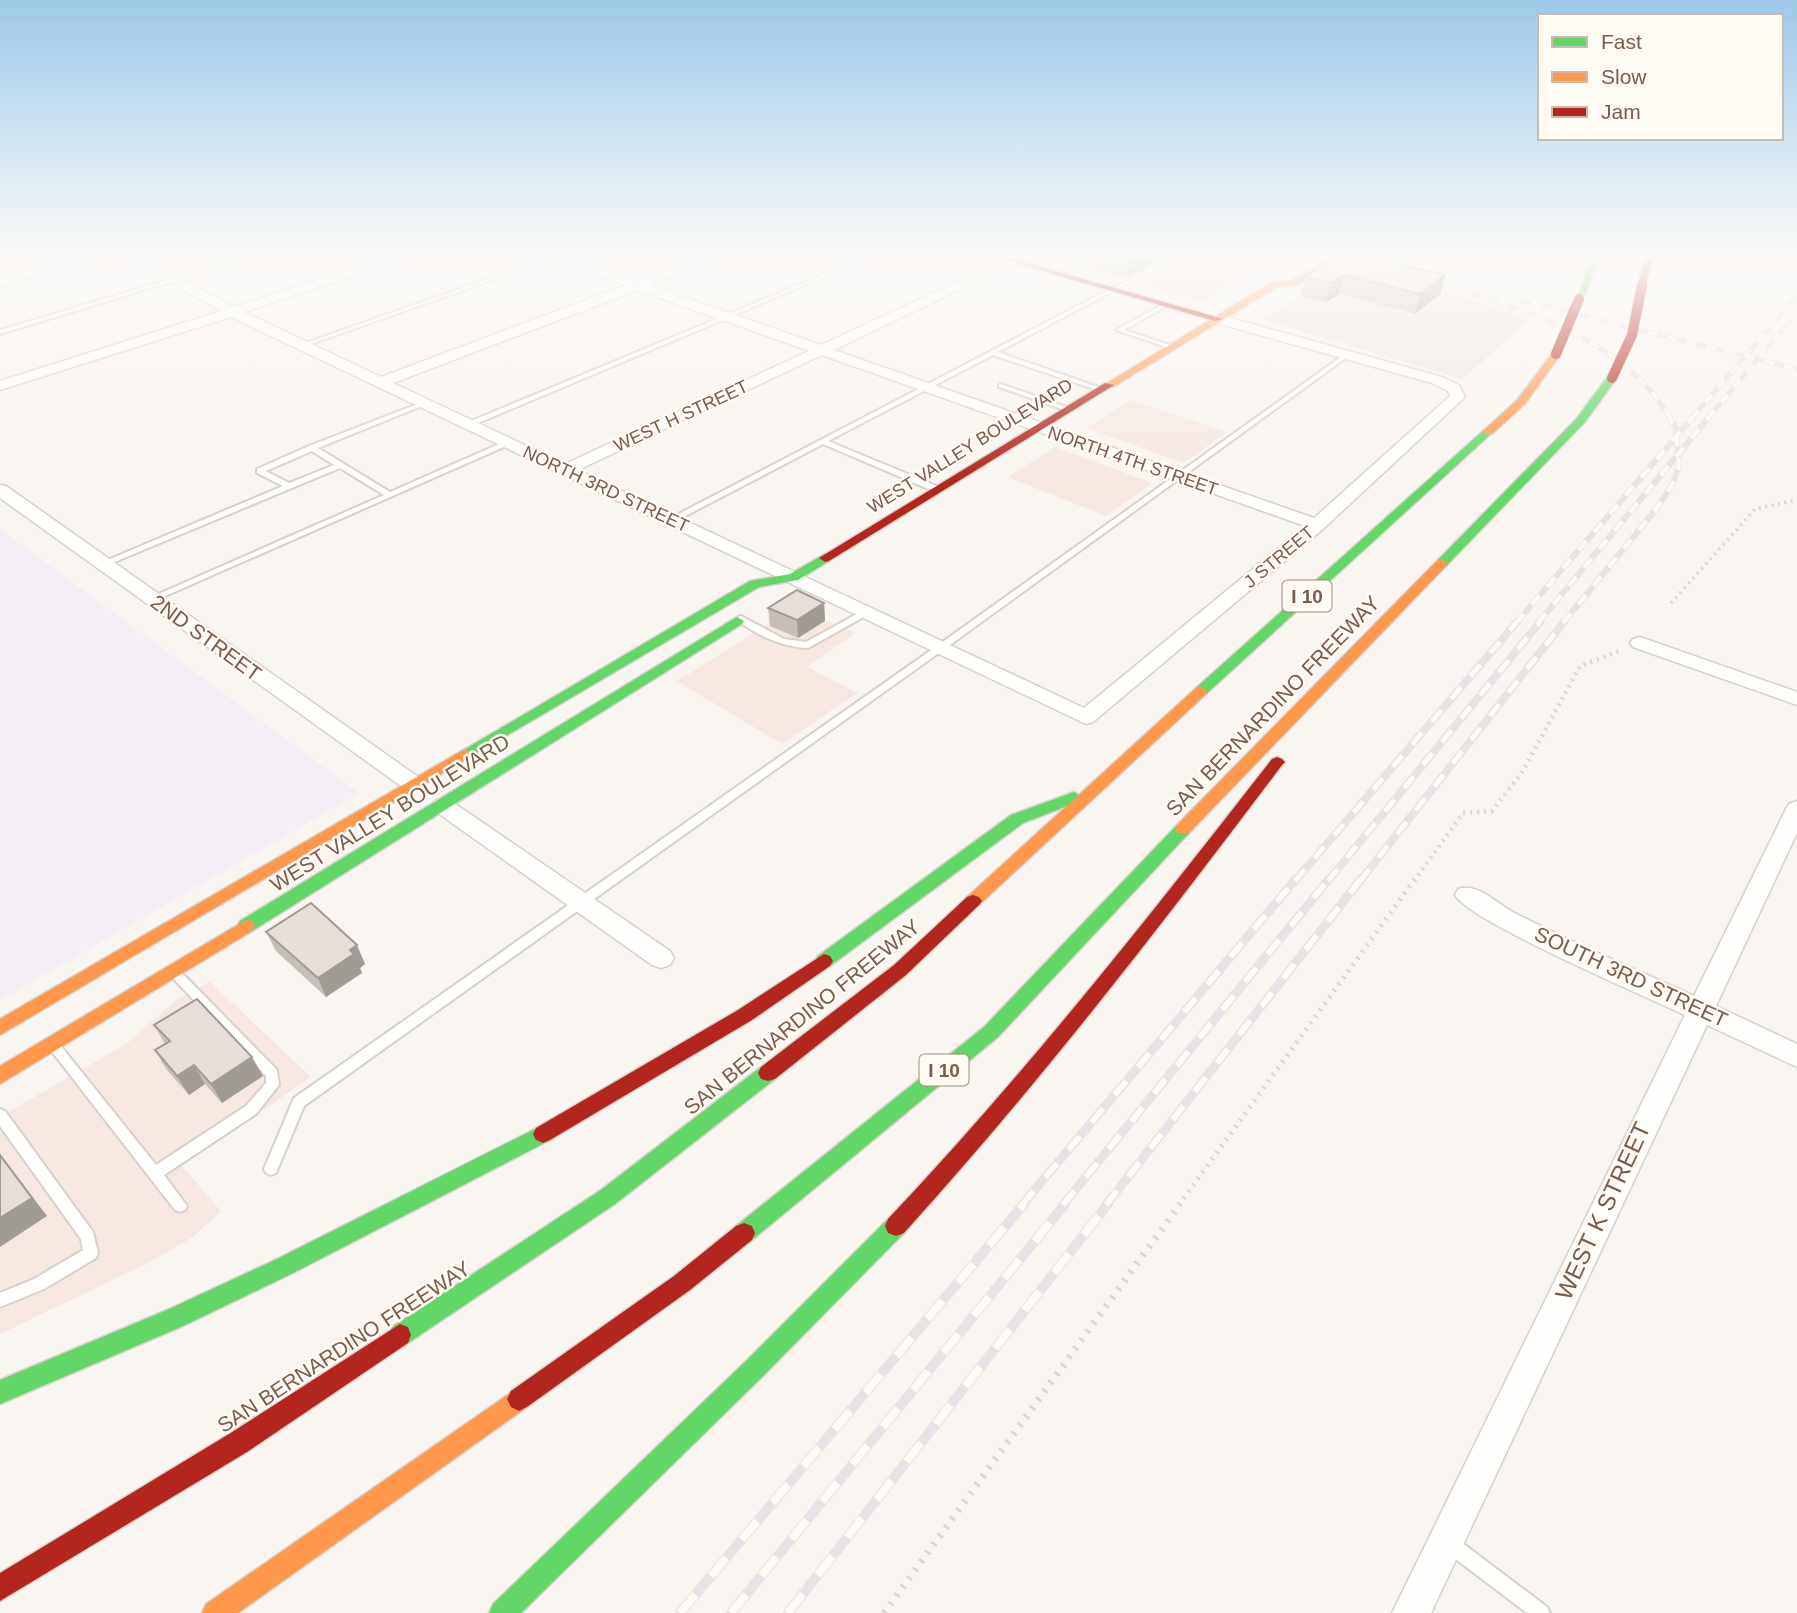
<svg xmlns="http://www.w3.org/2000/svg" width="1797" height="1613" viewBox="0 0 1797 1613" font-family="Helvetica,sans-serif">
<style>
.commercial{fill:#f6e8e1}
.industrial{fill:#ede5e0}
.education{fill:#f6eef6}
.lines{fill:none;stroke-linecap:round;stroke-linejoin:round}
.lane-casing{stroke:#d7d1cb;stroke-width:4}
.street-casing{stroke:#d7d1cb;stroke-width:3}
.fast-casing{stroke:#d9d2cb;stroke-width:3}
.slow-casing{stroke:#d9d2cb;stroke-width:3}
.jam-casing{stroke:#d9d2cb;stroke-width:3}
.path-far3{stroke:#dcd5d0;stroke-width:3.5;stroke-dasharray:2 4.5;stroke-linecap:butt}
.path-far2{stroke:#dcd5d0;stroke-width:4.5;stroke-dasharray:2 5;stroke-linecap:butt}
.path-far1{stroke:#dcd5d0;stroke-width:5;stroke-dasharray:2 6;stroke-linecap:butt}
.path{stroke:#dcd5d0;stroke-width:7;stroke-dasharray:2.5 8;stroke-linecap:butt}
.lane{fill:#fefefd;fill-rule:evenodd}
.street{fill:#fefefd;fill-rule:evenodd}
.fast{fill:#63d668;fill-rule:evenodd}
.slow{fill:#ff974d;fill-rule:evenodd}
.jam{fill:#b3261e;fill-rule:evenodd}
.rail-far4-casing{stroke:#e6e3e7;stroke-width:5}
.rail-far3-casing{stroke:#e6e3e7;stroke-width:6}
.rail-far2-casing{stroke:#e6e3e7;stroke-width:8}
.rail-far1-casing{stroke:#e6e3e7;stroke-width:9}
.rail-casing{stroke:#e6e3e7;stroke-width:10}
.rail-far4{stroke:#fffaf3;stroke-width:3.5;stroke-dasharray:10;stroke-linecap:butt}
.rail-far3{stroke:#fffaf3;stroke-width:4.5;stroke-dasharray:12;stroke-linecap:butt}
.rail-far2{stroke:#fffaf3;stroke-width:5;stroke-dasharray:15;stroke-linecap:butt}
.rail-far1{stroke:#fffaf3;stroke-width:6;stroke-dasharray:18;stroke-linecap:butt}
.rail{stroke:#fffaf3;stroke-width:8;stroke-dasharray:24;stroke-linecap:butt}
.jam-bridge-casing{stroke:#dad1cc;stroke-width:11;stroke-linecap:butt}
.jam-bridge{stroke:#b3261e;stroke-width:10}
.wall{fill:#c6bfb9}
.shaded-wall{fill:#a19b96}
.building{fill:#e6ded7;stroke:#a19b96;stroke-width:2}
.labels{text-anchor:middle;stroke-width:5;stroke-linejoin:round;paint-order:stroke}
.far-street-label{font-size:18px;fill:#7a5c4d;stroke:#fffaf3}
.shield{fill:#fffaf3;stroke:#a28b7f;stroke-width:2}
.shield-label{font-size:19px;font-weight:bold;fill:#7a5c4d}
.street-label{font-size:21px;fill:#7a5c4d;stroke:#fffaf3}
.near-street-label{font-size:24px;fill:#7a5c4d;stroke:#fffaf3}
</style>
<rect width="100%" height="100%" fill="#f9f5f0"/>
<g class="commercial">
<path d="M 1131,400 L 1227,432 L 1184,463 L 1086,428 Z"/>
<path d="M 1055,447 L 1152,483 L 1106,516 L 1008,477 Z"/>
<path d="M 796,607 L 855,633 L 807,667 L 857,693 L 782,744 L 677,681 Z"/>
<path d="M 210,982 L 311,1077 L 182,1166 L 221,1211 L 193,1237 L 146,1264 L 0,1334 L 0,1117 L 126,1044 L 179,998 Z"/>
</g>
<g class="industrial">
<path d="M 1030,255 L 1283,255 L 1202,302 Z"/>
<path d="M 1346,267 L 1488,305 L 1529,321 L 1462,379 L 1262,320 Z"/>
</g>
<path class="education" d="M 0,529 L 359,793 L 0,1000 Z"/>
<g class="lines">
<defs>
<g id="lane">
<path d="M 251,255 L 259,255 L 0,334 L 0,330 Z"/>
<path d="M 556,255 L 564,255 L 305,346 L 300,345 Z"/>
<path d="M 870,255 L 877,255 L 471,426 L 464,424 Z"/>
<path d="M 1175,255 L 1182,255 L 998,352 L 1101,388 L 1101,390 L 1097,390 L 993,355 L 828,441 L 939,487 L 939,491 L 933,491 L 823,444 L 674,522 L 668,522 L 667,520 Z"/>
<path d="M 1165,303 L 1170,304 L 1124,330 L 1173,346 L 1173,348 L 1169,348 L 1116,330 Z"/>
<path d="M 1345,354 L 1350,355 L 943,650 L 304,1106 L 276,1173 L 271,1175 L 266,1173 L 264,1169 L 294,1098 L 937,646 Z"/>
<path d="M 1001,384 L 1069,408 L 1070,409 L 1065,410 L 999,387 L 999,385 Z"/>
<path d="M 425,401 L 428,403 L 427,404 L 318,448 L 390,492 L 506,441 L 513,443 L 154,601 L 151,602 L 147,599 L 384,495 L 340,468 L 105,566 L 102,567 L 98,564 L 283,486 L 257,473 L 257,469 L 309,446 ZM 312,451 L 334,465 L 289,483 L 266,471 Z"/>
<path d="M 866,609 L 870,612 L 869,614 L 808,648 C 783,647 755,635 736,619 L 740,616 L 743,617 L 784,639 L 806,642 Z"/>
<path d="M 174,967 L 178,969 L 277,1070 L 279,1085 L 256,1114 L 164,1175 L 187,1206 L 185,1210 L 180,1212 L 175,1210 L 50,1049 L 52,1045 L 56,1044 L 60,1045 L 156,1165 L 246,1106 L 266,1083 L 266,1076 L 170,975 L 168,972 L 170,969 Z"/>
<path d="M 0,1109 L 5,1111 L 93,1232 L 98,1253 L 96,1258 L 44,1289 L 0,1307 L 0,1293 L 34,1279 L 83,1250 L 81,1239 L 0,1126 Z"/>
<path d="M 1451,1536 L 1457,1539 L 1547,1607 L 1550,1613 L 1527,1613 L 1445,1551 L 1442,1545 L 1445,1539 Z"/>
</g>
<g id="street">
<path d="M 83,255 L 102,255 L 0,286 L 0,278 Z"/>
<path d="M 123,255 L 138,255 L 233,307 L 398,255 L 416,255 L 244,312 L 381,377 L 626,285 L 546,255 L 563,255 L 638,281 L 708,255 L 725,255 L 650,285 L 821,345 L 1015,255 L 1031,255 L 834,350 L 1314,518 L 1450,396 L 1448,391 L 1432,383 L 1213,322 L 1213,316 L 1223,316 L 1442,377 L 1459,385 L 1465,397 L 1323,529 L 1093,722 L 1086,724 L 231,317 L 0,390 L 0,381 L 221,311 ZM 638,290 L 809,351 L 565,464 L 393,383 ZM 822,355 L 1305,526 L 1084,708 L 578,470 Z"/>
<path d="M 0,485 L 6,486 L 421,779 L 424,784 L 421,789 L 413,791 L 405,789 L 0,498 Z"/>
<path d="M 1640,637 L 1797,692 L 1797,705 L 1633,647 L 1630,643 L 1633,639 Z"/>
<path d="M 443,798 L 451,801 L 670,951 L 674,958 L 670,965 L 661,968 L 652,965 L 435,811 L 432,806 L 435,801 Z"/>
<path d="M 1797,801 L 1797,833 L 1716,1006 L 1797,1044 L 1797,1067 L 1707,1025 L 1431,1613 L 1392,1613 L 1685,1015 C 1647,997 1469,921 1455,895 L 1458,889 C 1478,883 1495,902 1511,911 C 1570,942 1633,968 1694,996 L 1786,809 L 1789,804 Z"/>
</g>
<g id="fast">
<path d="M 1592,255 L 1600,255 L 1583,299 L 1576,301 Z"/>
<path d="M 1608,376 L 1617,378 L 1585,422 L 1446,566 L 1438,566 L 1438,560 L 1577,418 Z"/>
<path d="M 1484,430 L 1493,432 L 1206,694 L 1196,694 L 1194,691 L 1196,688 Z"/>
<path d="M 825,554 L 831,558 L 829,561 L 798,580 L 759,587 L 470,757 L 465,759 L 457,754 L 750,581 L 790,574 Z"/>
<path d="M 737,617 L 744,621 L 742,624 L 252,931 L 240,931 L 237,926 L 240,921 Z"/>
<path d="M 1074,792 L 1082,797 L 1080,801 L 1023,823 L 830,966 L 824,968 L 818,966 L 815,961 L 818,956 L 1011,815 Z"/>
<path d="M 1183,824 L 1191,829 L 1189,833 L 998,1037 L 752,1240 L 744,1243 L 736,1240 L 733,1233 L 736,1226 L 984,1027 L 1177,825 Z"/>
<path d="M 768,1065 L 775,1067 L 778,1073 L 775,1079 L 615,1204 L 408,1343 L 400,1346 L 392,1343 L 389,1335 L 392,1327 L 601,1190 L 761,1067 Z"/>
<path d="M 543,1125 L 550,1128 L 553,1134 L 550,1140 L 293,1273 L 183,1326 L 0,1404 L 0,1380 L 167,1310 L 277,1259 Z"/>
<path d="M 896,1216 L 904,1219 L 907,1226 L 904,1233 L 762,1377 L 521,1613 L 489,1613 L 493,1604 L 746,1361 L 888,1219 Z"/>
</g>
<g id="slow">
<path d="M 1337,255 L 1347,255 L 1295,286 L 1277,287 L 1113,387 L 1104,385 L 1272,282 L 1290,281 Z"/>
<path d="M 1553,352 L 1561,354 L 1525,404 L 1492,434 L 1484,434 L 1484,430 L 1517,400 Z"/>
<path d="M 1442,559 L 1448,563 L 1446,566 L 1189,833 L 1177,833 L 1175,829 L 1177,825 L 1438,560 Z"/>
<path d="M 1201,687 L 1208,691 L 1206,694 L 979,905 L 967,905 L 964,901 L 967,897 L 1196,688 Z"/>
<path d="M 465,749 L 473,754 L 470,757 L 0,1035 L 0,1019 Z"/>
<path d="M 246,920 L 252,921 L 255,926 L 252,931 L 0,1084 L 0,1066 Z"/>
<path d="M 519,1387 L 527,1391 L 531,1399 L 527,1407 L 238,1613 L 202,1613 L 206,1604 Z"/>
</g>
<g id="jam">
<path d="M 987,255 L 1000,255 L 1223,319 L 1215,321 Z"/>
<path d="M 1646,255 L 1654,255 L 1646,285 L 1642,288 L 1638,285 Z"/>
<path d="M 1105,383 L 1114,385 L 829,561 L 825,562 L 819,558 Z"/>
<path d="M 1277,757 L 1282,759 L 1285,762 L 1282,765 C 1161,926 1039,1084 904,1233 L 896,1236 L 888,1233 L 885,1226 L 888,1219 C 1026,1073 1149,917 1272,759 Z"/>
<path d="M 973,895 L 979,897 L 982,901 L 979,905 L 906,975 L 775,1079 L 768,1081 L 761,1079 L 758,1073 L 761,1067 L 894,965 L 967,897 Z"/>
<path d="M 824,954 L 830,956 L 833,961 L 830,966 L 752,1020 L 550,1140 L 543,1143 L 536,1140 L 533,1134 L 536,1128 L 738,1010 Z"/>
<path d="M 744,1223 L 752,1226 L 755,1233 L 752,1240 L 690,1290 L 527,1407 L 519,1411 L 511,1407 L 507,1399 L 511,1391 L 674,1276 L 736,1226 Z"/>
<path d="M 400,1324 L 408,1327 L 411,1335 L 408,1343 L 247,1452 L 0,1601 L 0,1573 L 229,1434 Z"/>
</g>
</defs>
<use href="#lane" class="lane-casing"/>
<use href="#street" class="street-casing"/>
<use href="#fast" class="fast-casing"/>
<use href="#slow" class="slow-casing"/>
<use href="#jam" class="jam-casing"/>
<path class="path-far3" d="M 1671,603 L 1755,509 L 1797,500"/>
<path class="path-far2" d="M 1414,881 L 1463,813 L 1492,811 L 1523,771 L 1580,666 L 1622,650"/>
<path class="path-far1" d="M 1179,1205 L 1415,879"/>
<path class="path" d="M 884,1613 L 1180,1204"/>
<use href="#lane" class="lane"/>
<use href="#street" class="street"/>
<use href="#fast" class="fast"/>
<use href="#slow" class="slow"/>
<use href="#jam" class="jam"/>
<defs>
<g id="rail-far4">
<path d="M 1324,255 L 1354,263"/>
<path d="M 1422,280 C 1510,304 1622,335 1670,418"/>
<path d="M 1512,298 L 1797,369"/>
<path d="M 1692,418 L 1797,296"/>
<path d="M 1708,418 L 1789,322"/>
</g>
<g id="rail-far3">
<path d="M 1516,623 L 1693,417"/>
<path d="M 1538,623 L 1709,417"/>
<path d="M 1563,623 L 1657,508 L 1673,483 L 1679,466 L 1676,428 L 1669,417"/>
</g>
<g id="rail-far2">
<path d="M 1295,881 L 1517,622"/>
<path d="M 1328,881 L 1540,622"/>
<path d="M 1360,881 L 1564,622"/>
</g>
<g id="rail-far1">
<path d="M 1022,1205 L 1296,879"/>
<path d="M 1063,1205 L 1329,879"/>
<path d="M 1106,1205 L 1361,879"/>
</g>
<g id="rail">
<path d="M 680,1613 L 1024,1204"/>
<path d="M 731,1613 L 1065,1204"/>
<path d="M 788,1613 L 1108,1204"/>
</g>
</defs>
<use href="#rail-far4" class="rail-far4-casing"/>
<use href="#rail-far3" class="rail-far3-casing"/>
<use href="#rail-far2" class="rail-far2-casing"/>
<use href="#rail-far1" class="rail-far1-casing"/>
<use href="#rail" class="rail-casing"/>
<use href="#rail-far4" class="rail-far4"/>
<use href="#rail-far3" class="rail-far3"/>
<use href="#rail-far2" class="rail-far2"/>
<use href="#rail-far1" class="rail-far1"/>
<use href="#rail" class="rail"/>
<defs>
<g id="jam-bridge">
<path d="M 1556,354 L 1579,299"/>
<path d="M 1612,378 L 1632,335 L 1642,285"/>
</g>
</defs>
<use href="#jam-bridge" class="jam-bridge-casing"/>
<use href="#jam-bridge" class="jam-bridge"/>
</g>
<g class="wall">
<path d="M 1091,255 L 1170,255 L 1127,277 L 1090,267 Z"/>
<path d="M 1190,255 L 1249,255 L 1230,265 Z"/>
<path d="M 1338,255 L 1445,275 L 1440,294 L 1415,314 L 1339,294 L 1326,302 L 1301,296 L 1305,277 Z"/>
<path d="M 824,603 L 825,621 L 798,638 L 770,626 L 768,608 Z"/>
<path d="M 266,932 L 365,964 L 360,968 L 362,973 L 326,997 L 276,951 Z"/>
<path d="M 154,1025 L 263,1076 L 222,1103 L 205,1084 L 189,1095 L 166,1069 L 155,1050 L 165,1044 Z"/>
</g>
<g class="shaded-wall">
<path d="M 1141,255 L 1170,255 L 1127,277 L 1129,261 Z"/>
<path d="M 1232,255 L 1249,255 L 1230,265 Z"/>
<path d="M 1343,275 L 1339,294 L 1326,302 L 1331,283 Z"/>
<path d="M 1445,275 L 1440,294 L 1415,314 L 1420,294 Z"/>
<path d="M 824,603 L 825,621 L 798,638 L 797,620 Z"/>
<path d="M 357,945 L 365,964 L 360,968 L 362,973 L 326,997 L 318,978 L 350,950 Z"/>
<path d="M 252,1057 L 263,1076 L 222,1103 L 211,1084 Z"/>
<path d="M 194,1065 L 205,1084 L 189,1095 L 177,1076 Z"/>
<path d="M 0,1154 L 47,1216 L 0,1247 Z"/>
</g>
<g class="building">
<path d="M 1105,255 L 1141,255 L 1129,261 Z"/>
<path d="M 1338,255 L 1360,255 L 1445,275 L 1420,294 L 1343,275 L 1331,283 L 1305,277 Z"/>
<path d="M 797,590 L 824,603 L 797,620 L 768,608 Z"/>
<path d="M 311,903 L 357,945 L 350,950 L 354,954 L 318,978 L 266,932 Z"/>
<path d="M 197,999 L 252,1057 L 211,1084 L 194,1065 L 177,1076 L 155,1050 L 170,1041 L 154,1025 Z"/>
<path d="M 0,1155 L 32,1198 L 0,1218 Z"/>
</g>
<linearGradient id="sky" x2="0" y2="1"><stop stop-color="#9ec9e9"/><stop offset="0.53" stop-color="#fcfaf8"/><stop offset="1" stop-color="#fcfaf8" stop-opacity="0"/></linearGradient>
<rect width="1797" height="481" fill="url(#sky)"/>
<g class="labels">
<g class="far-street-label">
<text transform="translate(681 416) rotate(-25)" y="6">WEST H STREET</text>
<text transform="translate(970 446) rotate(-32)" y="6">WEST VALLEY BOULEVARD</text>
<text transform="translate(1133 461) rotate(19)" y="6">NORTH 4TH STREET</text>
<text transform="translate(606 489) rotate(25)" y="6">NORTH 3RD STREET</text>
<text transform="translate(1279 557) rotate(-40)" y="6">J STREET</text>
</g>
<g class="shield">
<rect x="1282.5" y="580.5" width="49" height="31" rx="5"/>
<rect x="919.5" y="1054.5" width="49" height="31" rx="5"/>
</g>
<g class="shield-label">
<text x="1307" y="603">I 10</text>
<text x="944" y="1077">I 10</text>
</g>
<g class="street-label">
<text transform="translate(206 638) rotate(36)" y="7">2ND STREET</text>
<text transform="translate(1273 706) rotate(-46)" y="7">SAN BERNARDINO FREEWAY</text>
<text transform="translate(390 813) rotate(-32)" y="7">WEST VALLEY BOULEVARD</text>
<text transform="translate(1631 977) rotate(25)" y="7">SOUTH 3RD STREET</text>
<text transform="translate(802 1017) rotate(-39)" y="7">SAN BERNARDINO FREEWAY</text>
<text transform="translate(344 1347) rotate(-33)" y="7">SAN BERNARDINO FREEWAY</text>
</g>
<g class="near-street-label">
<text transform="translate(1603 1211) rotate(-65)" y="8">WEST K STREET</text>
</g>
</g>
<rect x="1538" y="14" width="245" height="126" fill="#fffaf3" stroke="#cabbb1" stroke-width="2"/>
<rect x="1552" y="37" width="35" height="10" fill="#63d668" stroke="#cabbb1" stroke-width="2"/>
<text x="1601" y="49" font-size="21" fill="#7a5c4d">Fast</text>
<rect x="1552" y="72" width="35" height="10" fill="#ff974d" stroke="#cabbb1" stroke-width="2"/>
<text x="1601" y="84" font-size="21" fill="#7a5c4d">Slow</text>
<rect x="1552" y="107" width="35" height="10" fill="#b3261e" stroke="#cabbb1" stroke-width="2"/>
<text x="1601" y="119" font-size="21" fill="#7a5c4d">Jam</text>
</svg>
